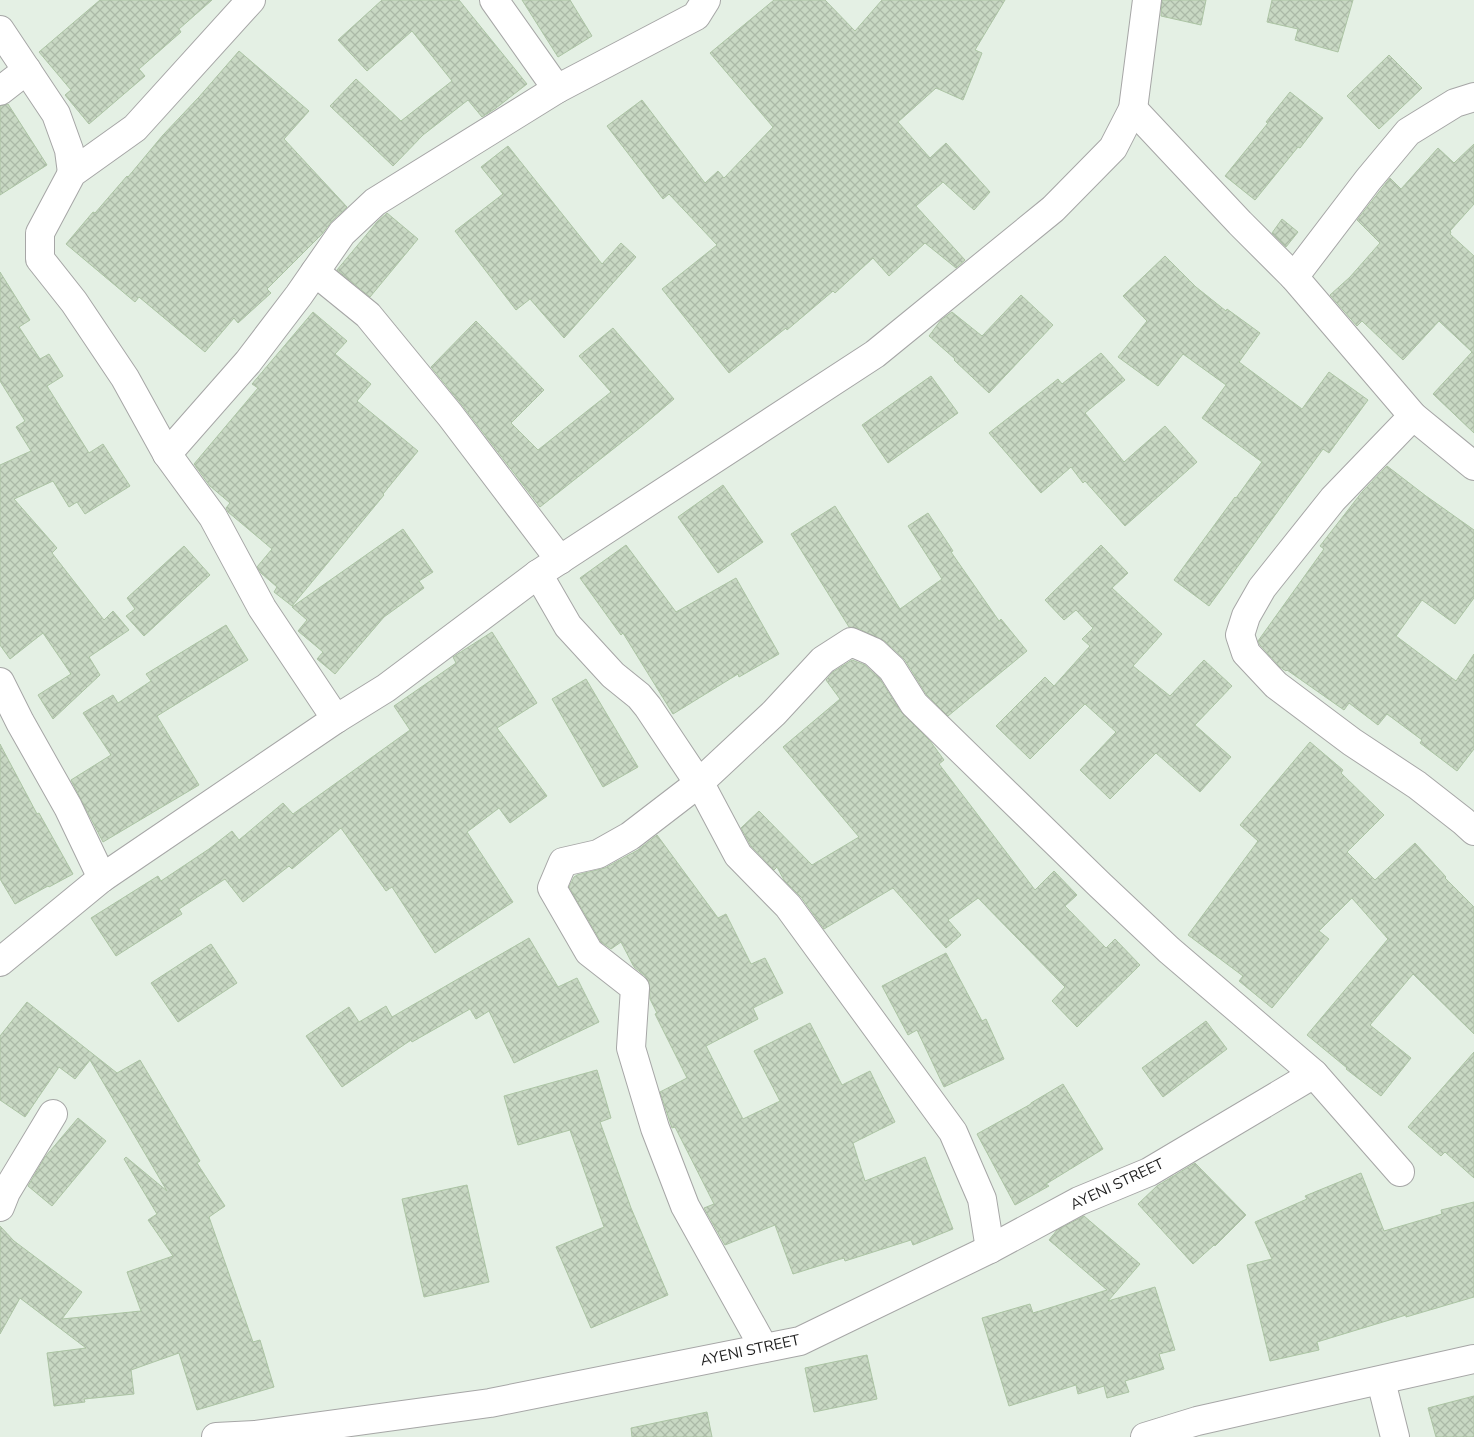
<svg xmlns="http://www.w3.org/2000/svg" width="1474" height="1437" viewBox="0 0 1474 1437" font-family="'Nunito Sans',sans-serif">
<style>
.building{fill:url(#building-cross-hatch);stroke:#acc4a4}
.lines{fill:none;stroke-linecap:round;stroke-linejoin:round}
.minor-casing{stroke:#a6a6a6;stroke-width:30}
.minor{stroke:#fff;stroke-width:28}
.labels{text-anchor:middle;stroke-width:4;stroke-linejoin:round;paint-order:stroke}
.street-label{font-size:15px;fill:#1f1f1f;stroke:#fff}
</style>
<defs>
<pattern id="building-cross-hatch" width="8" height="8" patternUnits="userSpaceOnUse" patternTransform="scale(1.25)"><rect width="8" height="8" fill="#c8d8c3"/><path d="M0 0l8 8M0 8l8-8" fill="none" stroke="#abb9a7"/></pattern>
</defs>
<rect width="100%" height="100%" fill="#e4f0e4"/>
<g class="building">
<path d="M 100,0 L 212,0 L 179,29 L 181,32 L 139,69 L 145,76 L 89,124 L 65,95 L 71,90 L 39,52 Z"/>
<path d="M 382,0 L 459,0 L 527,84 L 496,108 L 482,117 L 468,100 L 423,135 L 393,166 L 330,106 L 356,79 L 401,121 L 452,81 L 412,31 L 367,71 L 338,40 Z"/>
<path d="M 522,0 L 570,0 L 592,36 L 558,57 Z"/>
<path d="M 774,0 L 825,0 L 855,31 L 882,0 L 1005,0 L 975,50 L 982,53 L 963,100 L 936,88 L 898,122 L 930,158 L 946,143 L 990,192 L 974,210 L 943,182 L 916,206 L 965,260 L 956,268 L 925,243 L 889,276 L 873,258 L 835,293 L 833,291 L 787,330 L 786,328 L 729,373 L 662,289 L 717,245 L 669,194 L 663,199 L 607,126 L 642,100 L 705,183 L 718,171 L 724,178 L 773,127 L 710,53 Z"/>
<path d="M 1162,0 L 1206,0 L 1201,25 L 1161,16 Z"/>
<path d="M 1272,0 L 1353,0 L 1338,52 L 1295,40 L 1298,29 L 1267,22 Z"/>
<path d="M 239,51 L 309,111 L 284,139 L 347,207 L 331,222 L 322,234 L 267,289 L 271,293 L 238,323 L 234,318 L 205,352 L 139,297 L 135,302 L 66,244 L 93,212 L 95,213 L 127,176 L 128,177 L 163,135 L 199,97 Z"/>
<path d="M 1389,55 L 1422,88 L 1379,129 L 1347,96 Z"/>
<path d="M 1290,92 L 1323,118 L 1300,148 L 1298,147 L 1255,200 L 1225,176 L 1268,123 L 1266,122 Z"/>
<path d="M 8,104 L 47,165 L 0,195 L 0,106 Z"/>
<path d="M 1474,144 L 1474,204 L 1450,231 L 1451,232 L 1450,234 L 1474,256 L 1474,433 L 1433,394 L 1472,352 L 1439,321 L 1403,360 L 1362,321 L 1357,326 L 1330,295 L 1350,277 L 1380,243 L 1357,220 L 1390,178 L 1401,189 L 1438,148 L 1454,163 Z"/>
<path d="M 508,146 L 602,264 L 621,243 L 636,257 L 564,338 L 530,299 L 516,310 L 455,231 L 503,194 L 481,167 Z"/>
<path d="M 387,213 L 418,239 L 370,297 L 337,270 L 377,222 Z"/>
<path d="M 1282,219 L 1298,232 L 1286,247 L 1272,233 Z"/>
<path d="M 1165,256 L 1196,287 L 1226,311 L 1227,309 L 1260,333 L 1239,362 L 1302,409 L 1329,372 L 1368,400 L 1329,453 L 1323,449 L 1209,606 L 1174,580 L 1235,497 L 1236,498 L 1262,462 L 1202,418 L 1226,385 L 1183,354 L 1158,386 L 1118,357 L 1147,321 L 1123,296 Z"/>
<path d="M 0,272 L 30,320 L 19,327 L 40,359 L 49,354 L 63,376 L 47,386 L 89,453 L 103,444 L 130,486 L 85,514 L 77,502 L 69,507 L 53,481 L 14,499 L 57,548 L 52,553 L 104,620 L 113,611 L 129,630 L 89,657 L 100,675 L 53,719 L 38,695 L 71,674 L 43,633 L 10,659 L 0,645 L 0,465 L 31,451 L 16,427 L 25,421 L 0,381 Z"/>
<path d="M 1021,295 L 1053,325 L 989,393 L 954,360 L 955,359 L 929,336 L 941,320 L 952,312 L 982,336 Z"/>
<path d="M 313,312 L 347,341 L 335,354 L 371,384 L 357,401 L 418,451 L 383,494 L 384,495 L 292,606 L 274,592 L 277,587 L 261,573 L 257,567 L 272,549 L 228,512 L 226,508 L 230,503 L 210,486 L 194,464 L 258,388 L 252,384 Z"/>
<path d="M 476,321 L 544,390 L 511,423 L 538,450 L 611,392 L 579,356 L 613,328 L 674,399 L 641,427 L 540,507 L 462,405 L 431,367 Z"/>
<path d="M 1101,353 L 1125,380 L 1085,413 L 1124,462 L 1165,426 L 1197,462 L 1125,526 L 1085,481 L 1083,483 L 1071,467 L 1041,493 L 989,433 L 1058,379 L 1062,384 Z"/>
<path d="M 931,376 L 958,413 L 888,463 L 862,425 Z"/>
<path d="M 1387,466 L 1426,496 L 1474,530 L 1474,598 L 1455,624 L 1422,600 L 1396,636 L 1456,681 L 1474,654 L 1474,749 L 1457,771 L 1420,743 L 1422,740 L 1387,714 L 1378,725 L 1349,703 L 1344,710 L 1287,670 L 1286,671 L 1280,667 L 1260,645 L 1258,641 L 1324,549 L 1320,546 L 1362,492 Z"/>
<path d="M 723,485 L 763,542 L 718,573 L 678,517 Z"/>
<path d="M 835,506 L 900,609 L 942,579 L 908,526 L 928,513 L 953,551 L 951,552 L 999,621 L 1001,619 L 1027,651 L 948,716 L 926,694 L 905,660 L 885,641 L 857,628 L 849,627 L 791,534 Z"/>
<path d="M 403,529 L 433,572 L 419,581 L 424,588 L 384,617 L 335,674 L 317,659 L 323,652 L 298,631 L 307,620 L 292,607 Z"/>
<path d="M 626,545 L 676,612 L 736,578 L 779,654 L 739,677 L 738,674 L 673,714 L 623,633 L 621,635 L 580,578 Z"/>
<path d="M 1101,545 L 1128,573 L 1112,588 L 1162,634 L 1133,666 L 1170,696 L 1204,660 L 1232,686 L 1195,725 L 1231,757 L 1200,792 L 1156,753 L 1110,799 L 1080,770 L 1116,732 L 1085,704 L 1030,759 L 996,726 L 1045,677 L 1054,686 L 1090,646 L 1082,639 L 1093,628 L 1076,610 L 1064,620 L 1045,600 Z"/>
<path d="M 184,546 L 210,575 L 144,636 L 126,616 L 135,609 L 127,598 Z"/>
<path d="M 226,625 L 248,660 L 157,716 L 199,785 L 103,842 L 71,780 L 111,755 L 83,713 L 113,695 L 118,703 L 151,681 L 146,674 Z"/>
<path d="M 492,632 L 537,703 L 497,728 L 547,796 L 510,823 L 499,808 L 467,832 L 513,902 L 435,953 L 392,887 L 386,891 L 341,828 L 292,869 L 289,866 L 243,902 L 225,879 L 179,909 L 182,914 L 116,956 L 91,918 L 158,876 L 161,881 L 209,849 L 232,831 L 239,840 L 283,803 L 293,814 L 410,730 L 394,706 L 456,663 L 453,657 Z"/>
<path d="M 852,660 L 865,665 L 880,679 L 901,712 L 930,741 L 944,760 L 939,764 L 1035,890 L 1054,871 L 1077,895 L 1065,906 L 1106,948 L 1115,939 L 1140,965 L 1077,1027 L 1052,1001 L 1065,987 L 978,898 L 948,920 L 961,935 L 946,948 L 893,888 L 824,929 L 801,897 L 784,880 L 777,867 L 774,870 L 751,846 L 741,828 L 759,811 L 812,865 L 859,837 L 783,747 L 840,699 L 826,680 L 833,672 Z"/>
<path d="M 586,679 L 638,767 L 603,787 L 552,699 Z"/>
<path d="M 1310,742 L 1343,770 L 1341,773 L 1384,815 L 1347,852 L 1375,880 L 1415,843 L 1446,877 L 1445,878 L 1474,907 L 1474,1034 L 1413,974 L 1370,1025 L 1411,1058 L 1381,1096 L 1346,1069 L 1347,1068 L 1307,1035 L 1388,939 L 1352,898 L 1319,931 L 1329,939 L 1272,1008 L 1239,981 L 1243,976 L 1188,935 L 1258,841 L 1240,825 Z"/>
<path d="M 0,744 L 37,814 L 39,813 L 73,874 L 49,887 L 48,886 L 15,904 L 0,879 Z"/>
<path d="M 657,835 L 718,918 L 726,914 L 751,964 L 765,958 L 783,993 L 753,1008 L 758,1019 L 706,1046 L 743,1119 L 780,1101 L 754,1051 L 810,1023 L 842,1085 L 870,1071 L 895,1122 L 853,1143 L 865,1181 L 925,1157 L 953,1229 L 913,1245 L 911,1240 L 845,1261 L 844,1258 L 793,1274 L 775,1225 L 725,1245 L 704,1208 L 714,1204 L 675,1127 L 672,1128 L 660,1092 L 687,1078 L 655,1014 L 657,1013 L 650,999 L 649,982 L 645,976 L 634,967 L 621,942 L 611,949 L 601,942 L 569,887 L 574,877 L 577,875 L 605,868 L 638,850 Z"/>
<path d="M 529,938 L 558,987 L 577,978 L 599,1022 L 514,1063 L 489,1011 L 476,1019 L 470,1009 L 412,1042 L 411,1040 L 342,1087 L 306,1036 L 349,1007 L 359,1022 L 386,1006 L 392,1017 Z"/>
<path d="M 211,944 L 237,983 L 178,1022 L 151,983 Z"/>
<path d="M 946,953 L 982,1021 L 986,1019 L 1004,1059 L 944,1087 L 917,1030 L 908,1035 L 882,986 Z"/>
<path d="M 27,1002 L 117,1073 L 140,1060 L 200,1161 L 197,1163 L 225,1206 L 209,1217 L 253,1342 L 260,1340 L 274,1387 L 197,1410 L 179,1353 L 131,1370 L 134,1394 L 84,1399 L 85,1402 L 54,1406 L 47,1353 L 86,1348 L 20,1298 L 0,1334 L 0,1226 L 14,1241 L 82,1292 L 62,1319 L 141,1311 L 127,1272 L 173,1256 L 148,1220 L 157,1214 L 124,1159 L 126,1157 L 167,1191 L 90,1060 L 75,1079 L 59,1067 L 25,1117 L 0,1100 L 0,1036 Z"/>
<path d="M 1206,1021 L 1227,1049 L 1163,1097 L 1142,1068 Z"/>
<path d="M 1474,1052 L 1474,1178 L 1445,1152 L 1441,1156 L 1408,1127 Z"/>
<path d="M 597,1070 L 611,1118 L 600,1122 L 631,1208 L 668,1295 L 591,1328 L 556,1247 L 604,1227 L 570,1130 L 518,1145 L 504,1096 Z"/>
<path d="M 1063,1084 L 1103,1149 L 1046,1184 L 1049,1186 L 1015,1205 L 977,1134 L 1031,1104 L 1031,1103 Z"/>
<path d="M 78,1118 L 106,1141 L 52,1206 L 28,1186 L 45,1157 Z"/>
<path d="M 1195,1163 L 1246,1215 L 1215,1246 L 1214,1245 L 1193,1264 L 1138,1204 L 1157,1186 Z"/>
<path d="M 1361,1173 L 1384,1231 L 1442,1214 L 1441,1210 L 1474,1202 L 1474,1297 L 1406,1317 L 1406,1315 L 1317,1342 L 1319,1350 L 1270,1361 L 1247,1265 L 1272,1259 L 1255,1222 L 1307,1199 L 1305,1196 Z"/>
<path d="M 467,1185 L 489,1282 L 424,1297 L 402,1199 Z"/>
<path d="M 1084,1216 L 1140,1264 L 1108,1301 L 1155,1287 L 1175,1350 L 1159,1354 L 1164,1369 L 1125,1381 L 1129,1392 L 1107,1398 L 1104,1386 L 1078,1394 L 1076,1385 L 1009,1406 L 982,1318 L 1030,1304 L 1033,1313 L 1107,1290 L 1049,1240 L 1057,1230 Z"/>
<path d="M 867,1355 L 877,1399 L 814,1412 L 805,1368 Z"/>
<path d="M 1474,1396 L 1474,1437 L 1436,1437 L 1428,1408 Z"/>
<path d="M 707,1412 L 712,1437 L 632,1437 L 631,1428 Z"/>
</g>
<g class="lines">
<defs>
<g id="minor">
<path d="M 251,0 L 135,128 L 72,173 L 40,233 L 40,259 L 74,302 L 125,378 L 167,454 L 213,517 L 262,608 L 336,719"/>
<path d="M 494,0 L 557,89"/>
<path d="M 0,30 L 56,114 L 69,150 L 72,173"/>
<path d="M 0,91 L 27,70"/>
<path d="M 1133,109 L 1240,223 L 1294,277 L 1413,416 L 1474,466"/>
<path d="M 315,272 L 368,315 L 450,415 L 560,560"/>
<path d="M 1294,277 L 1368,180 L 1408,132 L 1455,103 L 1474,97"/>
<path d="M 1413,416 L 1333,499 L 1262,588 L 1246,616 L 1240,635 L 1246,653 L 1276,685 L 1352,742 L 1417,785 L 1463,821 L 1474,831"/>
<path d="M 167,454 L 248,362 L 299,295 L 342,233 L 375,202 L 557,89 L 696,16 L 706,0"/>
<path d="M 538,574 L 568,626 L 613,675 L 639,696 L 648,707 L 704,791 L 738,855 L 788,906 L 953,1132 L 982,1199 L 990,1249"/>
<path d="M 0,682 L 20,722 L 68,807 L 102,878"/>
<path d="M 0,962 L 102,878 L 336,719 L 386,688 L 538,574 L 875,354 L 1053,209 L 1113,148 L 1133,109 L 1147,0"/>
<path d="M 0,1207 L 6,1192 L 53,1114"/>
<path d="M 764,1348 L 685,1206 L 655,1128 L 631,1048 L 635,988 L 589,952 L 552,888 L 563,862 L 598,854 L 630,836 L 699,783 L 774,713 L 823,660 L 851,642 L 874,652 L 892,669 L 914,704 L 1100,885 L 1169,950 L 1314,1074 L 1400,1172"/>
<path d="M 1381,1381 L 1395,1437"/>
<path d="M 216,1437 L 255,1435 L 490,1403 L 800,1341 L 990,1249 L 1079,1201 L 1149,1172 L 1314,1074"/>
<path d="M 1145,1437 L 1197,1421 L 1474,1359"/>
</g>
</defs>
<use href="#minor" class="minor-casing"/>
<use href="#minor" class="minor"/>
</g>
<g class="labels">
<g class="street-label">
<text transform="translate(1117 1184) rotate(-25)" y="5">AYENI STREET</text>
<text transform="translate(750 1350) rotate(-12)" y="5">AYENI STREET</text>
</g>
</g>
</svg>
